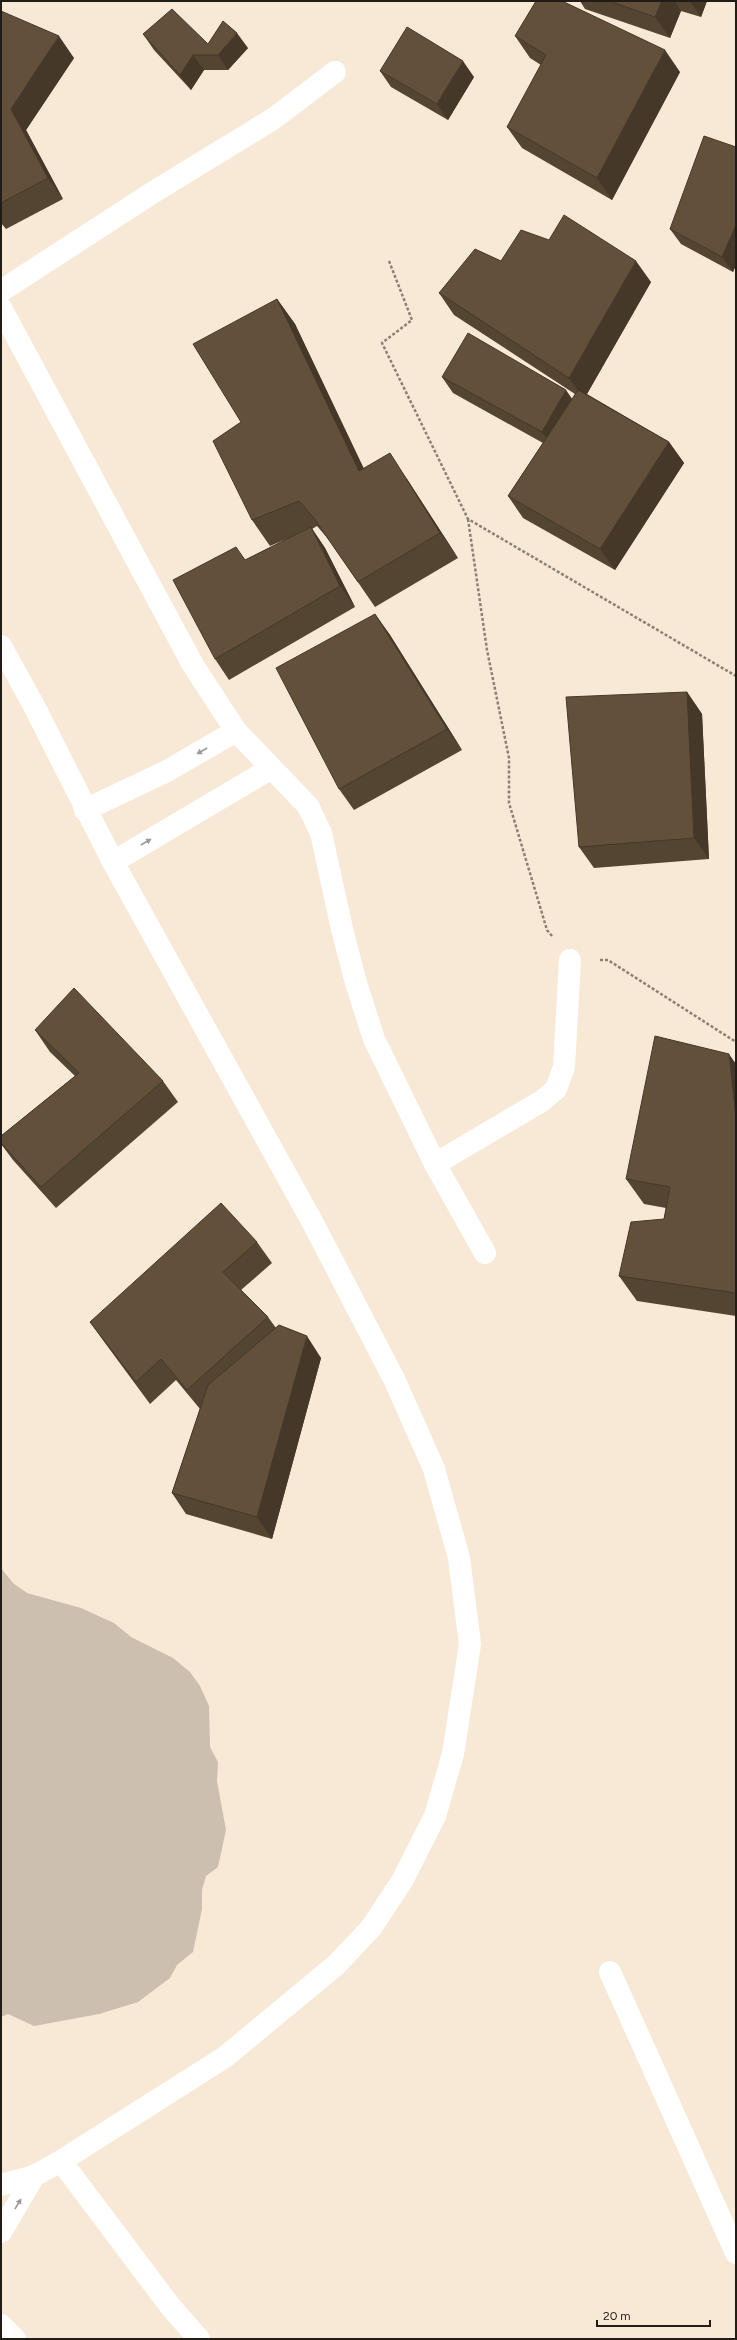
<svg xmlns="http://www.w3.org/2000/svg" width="737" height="2340" viewBox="0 0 737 2340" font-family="Figtree,sans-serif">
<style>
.green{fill:#cdbfaf}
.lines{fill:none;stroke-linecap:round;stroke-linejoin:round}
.path{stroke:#8b8074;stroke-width:2.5;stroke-dasharray:3 2;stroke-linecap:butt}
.minor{stroke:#fff;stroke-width:22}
.wall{fill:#544533}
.shaded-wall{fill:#453829}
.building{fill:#62503b;stroke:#453829}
.oneway{fill:#9c9996}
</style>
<rect width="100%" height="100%" fill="#f8e9d6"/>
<path class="green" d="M 1,1568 L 13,1583 L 27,1593 L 81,1608 L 114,1623 L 131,1637 L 173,1658 L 190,1672 L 200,1686 L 209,1706 L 210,1747 L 218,1762 L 217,1781 L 226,1830 L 218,1867 L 206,1876 L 202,1890 L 202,1909 L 193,1952 L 177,1965 L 170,1978 L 138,2002 L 99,2014 L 34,2026 L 8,2014 L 1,2017 Z"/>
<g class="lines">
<g class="path">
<path d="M 389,261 L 412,320 L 382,343 L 468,519 L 736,676"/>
<path d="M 468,519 L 487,650 L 509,758 L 509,803 L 547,930 L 552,936"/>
<path d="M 600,960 L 608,960 L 736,1042"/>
</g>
<g class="minor">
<path d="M 1,291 L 152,193 L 273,119 L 335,72"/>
<path d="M 1,308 L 193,665 L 236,731 L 308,806 L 321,833 L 342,929 L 356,983 L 374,1039 L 435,1164 L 485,1253"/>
<path d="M 1,646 L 33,704 L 113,862 L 314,1225 L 395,1381 L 434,1469 L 459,1558 L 470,1644 L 453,1754 L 435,1816 L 402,1881 L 371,1928 L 336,1965 L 225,2057 L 61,2161 L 34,2176 L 1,2185"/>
<path d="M 85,810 L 167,771 L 236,731"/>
<path d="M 113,862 L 270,769"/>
<path d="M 435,1164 L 542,1101 L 556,1089 L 564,1067 L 570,960"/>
<path d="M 610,1972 L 736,2253"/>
<path d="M 61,2161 L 170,2306 L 199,2339"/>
<path d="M 1,2232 L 34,2176"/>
<path d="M 1,2325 L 15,2339"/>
</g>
</g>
<g class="wall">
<path d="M 580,1 L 707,1 L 701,17 L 681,11 L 670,38 L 585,9 Z"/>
<path d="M 1,11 L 74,58 L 26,130 L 63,199 L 6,229 L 1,223 Z"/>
<path d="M 143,34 L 208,44 L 248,48 L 228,70 L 204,70 L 191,90 L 154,50 Z"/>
<path d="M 515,36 L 680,72 L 612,200 L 522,148 L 507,127 L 541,65 L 530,58 Z"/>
<path d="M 380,71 L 474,77 L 448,120 L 391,87 Z"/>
<path d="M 736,147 L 736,265 L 733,272 L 681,244 L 670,229 Z"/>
<path d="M 501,261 L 651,282 L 587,394 L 669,442 L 684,463 L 615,570 L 523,518 L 508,496 L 543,443 L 453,393 L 442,377 L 572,399 L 575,394 L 454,315 L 439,293 Z"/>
<path d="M 277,299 L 295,324 L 363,468 L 407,479 L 458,558 L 375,607 L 329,540 L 317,526 L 312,529 L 325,548 L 355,607 L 229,680 L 215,659 L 245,560 L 289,538 L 270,546 L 252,520 L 241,422 Z"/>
<path d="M 375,614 L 390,635 L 462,750 L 354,810 L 339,789 Z"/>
<path d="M 687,692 L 702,714 L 709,859 L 594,868 L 579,847 Z"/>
<path d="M 35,1030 L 163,1081 L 178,1102 L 56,1208 L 13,1160 L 1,1144 L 1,1136 L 75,1076 L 50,1052 Z"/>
<path d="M 736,1064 L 736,1316 L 637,1301 L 619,1276 L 664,1219 L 666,1208 L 644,1204 L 626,1179 Z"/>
<path d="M 257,1242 L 272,1263 L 241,1290 L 268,1317 L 276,1328 L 321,1358 L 272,1539 L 186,1514 L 172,1493 L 200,1409 L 176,1380 L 150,1404 L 105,1343 L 90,1322 Z"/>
</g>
<g class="shaded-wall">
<path d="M 662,1 L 675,1 L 681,11 L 670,38 L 655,17 Z"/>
<path d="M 690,1 L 707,1 L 701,17 Z"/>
<path d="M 237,33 L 248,48 L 228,70 L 218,55 Z"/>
<path d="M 59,36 L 74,58 L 26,130 L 63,199 L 48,178 L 11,109 Z"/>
<path d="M 665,50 L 680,72 L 612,200 L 597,178 Z"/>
<path d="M 193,55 L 204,70 L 191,90 L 180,75 Z"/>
<path d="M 463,61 L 474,77 L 448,120 L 437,104 Z"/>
<path d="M 736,225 L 736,265 L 733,272 L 722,257 Z"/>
<path d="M 636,261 L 651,282 L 584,399 L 569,378 Z"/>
<path d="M 277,299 L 295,324 L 377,496 L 359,471 Z"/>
<path d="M 566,390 L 577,406 L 553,448 L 542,432 Z"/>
<path d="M 669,442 L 684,463 L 615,570 L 600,549 Z"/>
<path d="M 390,453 L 407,479 L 458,558 L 440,533 Z"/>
<path d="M 311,527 L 325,548 L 355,607 L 340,586 Z"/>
<path d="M 375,614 L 390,635 L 462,750 L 447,729 Z"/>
<path d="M 687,692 L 702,714 L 709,859 L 694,838 Z"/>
<path d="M 729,1054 L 736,1064 L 736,1117 Z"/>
<path d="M 307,1336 L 321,1358 L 272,1539 L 257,1517 Z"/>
</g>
<g class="building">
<path d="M 536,1 L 562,1 L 665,50 L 597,178 L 507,127 L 546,55 L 515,36 Z"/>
<path d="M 609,1 L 662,1 L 655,17 Z"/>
<path d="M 172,9 L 208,44 L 223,21 L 237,33 L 218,55 L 193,55 L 180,75 L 143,34 Z"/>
<path d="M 1,11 L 59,36 L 11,109 L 48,178 L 1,203 Z"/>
<path d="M 407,27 L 463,61 L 437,104 L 380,71 Z"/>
<path d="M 704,136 L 736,147 L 736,225 L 722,257 L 670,229 Z"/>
<path d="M 564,215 L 636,261 L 569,378 L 439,293 L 475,249 L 501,261 L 521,230 L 549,240 Z"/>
<path d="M 277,299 L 359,471 L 390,453 L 440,533 L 358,582 L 313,517 L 299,501 L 252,520 L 213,441 L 241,422 L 193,344 Z"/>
<path d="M 468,333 L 566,390 L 542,432 L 442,377 Z"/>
<path d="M 578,390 L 669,442 L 600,549 L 508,496 Z"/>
<path d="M 311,527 L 340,586 L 215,659 L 173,580 L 236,547 L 245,560 Z"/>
<path d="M 375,614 L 447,729 L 339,789 L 276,668 Z"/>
<path d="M 687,692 L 694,838 L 579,847 L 566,697 Z"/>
<path d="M 74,988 L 163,1081 L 41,1187 L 1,1143 L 1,1136 L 79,1073 L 35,1030 Z"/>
<path d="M 655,1036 L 729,1054 L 736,1117 L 736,1293 L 619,1276 L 631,1222 L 664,1219 L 670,1187 L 626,1179 Z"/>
<path d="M 221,1203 L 257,1242 L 223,1272 L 268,1317 L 187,1390 L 161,1359 L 136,1382 L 90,1322 Z"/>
<path d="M 279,1325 L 307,1336 L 257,1517 L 172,1493 L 208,1385 Z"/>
</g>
<defs><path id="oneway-solid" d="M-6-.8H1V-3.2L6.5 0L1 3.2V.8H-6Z"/></defs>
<g class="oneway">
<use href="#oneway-solid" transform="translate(202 751) rotate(150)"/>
<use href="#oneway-solid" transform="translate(146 842) rotate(-30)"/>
<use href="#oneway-solid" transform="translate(18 2204) rotate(-59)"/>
</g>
<rect width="737" height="2340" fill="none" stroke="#221c16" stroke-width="4"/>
<path d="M597 2320v6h113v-6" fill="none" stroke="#221c16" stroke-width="2"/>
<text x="603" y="2320" font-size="12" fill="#221c16" stroke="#f8e9d6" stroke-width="3" paint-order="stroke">20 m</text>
</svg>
